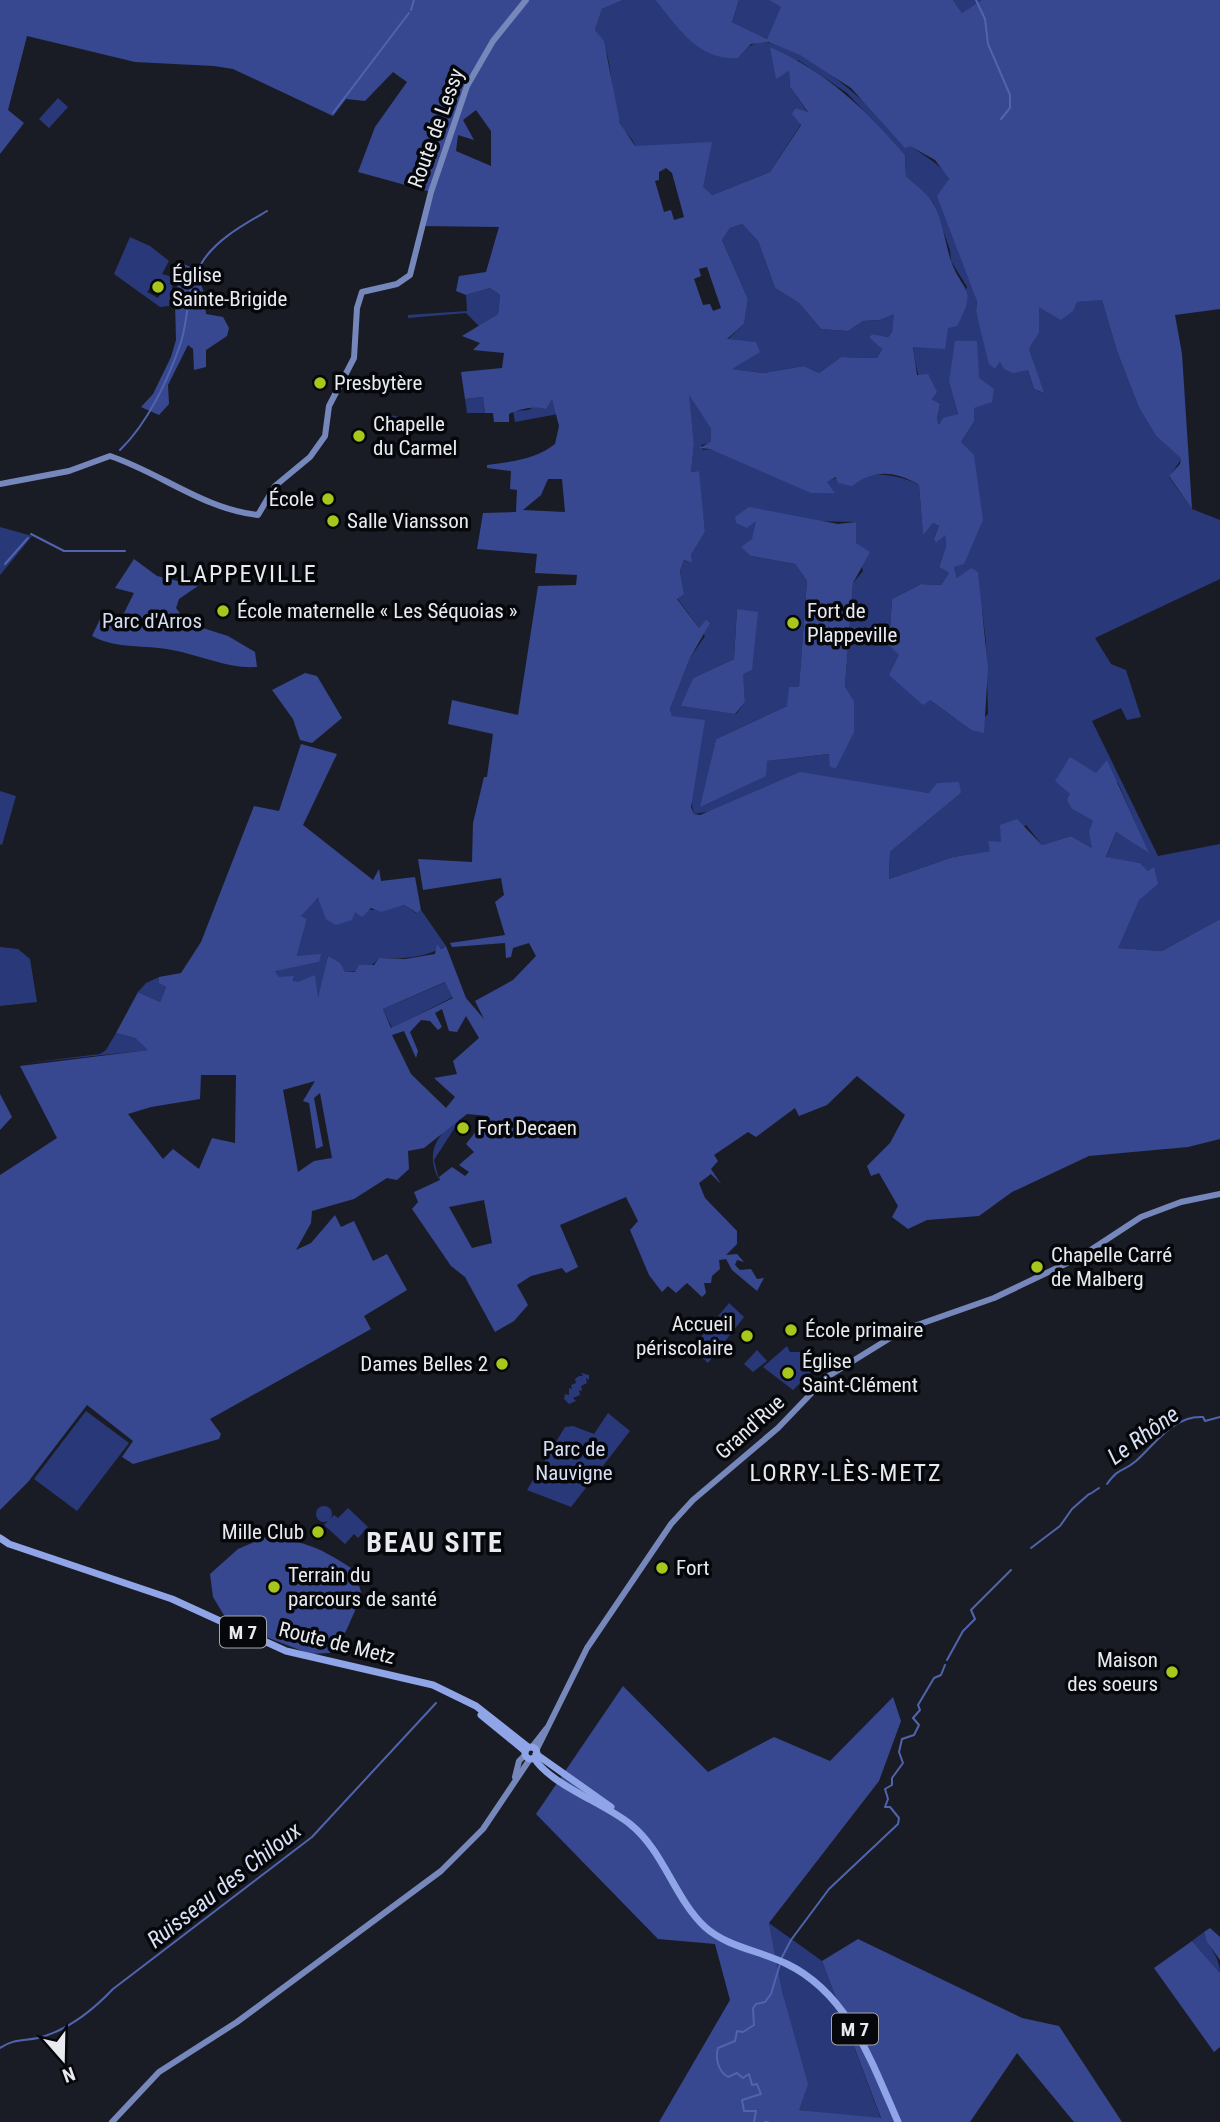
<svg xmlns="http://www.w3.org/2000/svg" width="1220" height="2122" viewBox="0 0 1220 2122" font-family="'Roboto Condensed',sans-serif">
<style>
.green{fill:#293879;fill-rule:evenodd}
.forest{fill:#374890;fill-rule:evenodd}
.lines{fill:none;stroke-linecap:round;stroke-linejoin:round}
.stream{stroke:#5064ae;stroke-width:2}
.secondary{stroke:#7687bb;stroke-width:6}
.primary{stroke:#90a5e8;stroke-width:7}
.poi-dot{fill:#a8c71c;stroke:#06070a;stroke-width:2.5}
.labels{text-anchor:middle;stroke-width:7;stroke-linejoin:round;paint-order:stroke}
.shield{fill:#06070a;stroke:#a4a6ab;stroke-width:2}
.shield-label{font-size:19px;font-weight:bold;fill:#e8eaf0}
.street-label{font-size:21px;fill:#e8eaf0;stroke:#06070a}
.poi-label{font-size:21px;fill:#e8eaf0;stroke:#06070a;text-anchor:start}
.park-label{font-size:21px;fill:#d7def3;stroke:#06070a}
.water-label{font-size:23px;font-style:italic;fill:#d9e1f6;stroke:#06070a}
.quarter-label{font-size:24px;letter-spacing:2px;fill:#e8eaf0;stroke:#06070a}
.district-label{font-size:28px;font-weight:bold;letter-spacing:2px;fill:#e8eaf0;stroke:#06070a}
</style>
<rect width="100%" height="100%" fill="#1a1c25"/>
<g class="green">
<path d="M 623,0 L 655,0 L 677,25 L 738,58 C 743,53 748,46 754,44 C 794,29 880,117 907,142 C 921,156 936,159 947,176 C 958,194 971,275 977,301 L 976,313 L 995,369 L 1000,362 L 1028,370 L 1034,389 L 1043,393 L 1029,349 L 1039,333 L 1039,307 L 1102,299 L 1117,351 L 1139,408 L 1156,436 L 1182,458 L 1169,477 L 1192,509 L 1220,520 L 1220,579 L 1095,638 L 1111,664 L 1126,670 L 1141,717 L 1127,720 L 1121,708 L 1092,721 L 1158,856 L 1220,844 L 1220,919 L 1162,951 L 1117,948 L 1148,871 L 1140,863 L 1106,858 L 1116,832 L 1148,852 L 1118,783 L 1096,773 L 1071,794 L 1072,809 L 1093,821 L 1092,848 L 1071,836 L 1042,845 L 1026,825 L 991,851 L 953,857 L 889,879 L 890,852 L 961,793 L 929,793 L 876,785 L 694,814 L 670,709 L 690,658 L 705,636 L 677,598 L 684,594 L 680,571 L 684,560 L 691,563 L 691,555 L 705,532 L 698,471 L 691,472 L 694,445 L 688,393 L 711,429 L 711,443 L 701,445 L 703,450 L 710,449 L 834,492 L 826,482 C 850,470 897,472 919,485 L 923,534 L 933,523 L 939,526 L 934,537 L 937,542 L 945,534 L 946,546 L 939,567 L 949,573 L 941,585 L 921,584 L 892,599 L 890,629 L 899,655 L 930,700 L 971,730 L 988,714 L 986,642 L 982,610 L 963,576 L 957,578 L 954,567 L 961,442 L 974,422 L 949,382 L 958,414 L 940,427 L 937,418 L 940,404 C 919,393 916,368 913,346 L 948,327 L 967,287 L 951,261 L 950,250 L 933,202 L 906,176 L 905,155 L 847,93 L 798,60 L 776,78 L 789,71 L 790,87 L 808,113 L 794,108 L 801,124 L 770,172 L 712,195 L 635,146 C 632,137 625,133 621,124 C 607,95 617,57 595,30 L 602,9 ZM 757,520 L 856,522 L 856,543 L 863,571 L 853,583 L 845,686 L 854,701 L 830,754 L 766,761 L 701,806 L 716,739 L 787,706 L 799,688 L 807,581 L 795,564 L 751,556 ZM 737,609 L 745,702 L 736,714 L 682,706 L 693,678 L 734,659 Z"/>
<path d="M 739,0 L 769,0 L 782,7 L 767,39 L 732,22 Z"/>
<path d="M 953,0 L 982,0 L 982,1 L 962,13 Z"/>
<path d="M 58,98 L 68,107 L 49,128 L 39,119 Z"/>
<path d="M 742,224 L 758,241 L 775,288 L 799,303 L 821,329 L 848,331 L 863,321 L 880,320 L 895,313 L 892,332 L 888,337 L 873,334 L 882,349 L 877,358 L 841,357 L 819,373 L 804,366 L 763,373 L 731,369 L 727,340 L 744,324 L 748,299 L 722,240 L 730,228 Z"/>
<path d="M 130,237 L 150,246 L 169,261 L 162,274 L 169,276 L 173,283 L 169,306 L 160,307 L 114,274 ZM 156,279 L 166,285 L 158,298 L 147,292 Z"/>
<path d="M 490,288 L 500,295 L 498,314 L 479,326 L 466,313 L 408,318 L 408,315 L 467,311 L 466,295 Z"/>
<path d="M 483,397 L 485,413 L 467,413 L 465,399 Z"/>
<path d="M 552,399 L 558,414 L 515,422 L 513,411 L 528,410 Z"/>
<path d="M 390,415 L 417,421 L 414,434 L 388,428 Z"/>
<path d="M 0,527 L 32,536 L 0,575 Z"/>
<path d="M 0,791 L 16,796 L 2,845 L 0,844 Z"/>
<path d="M 319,898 C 349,909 372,914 404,905 L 416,913 L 421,910 L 446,946 C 424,958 404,959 379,958 C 371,969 358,972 345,972 L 328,956 L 318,1001 L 293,981 L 294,977 L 279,977 L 274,970 L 319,962 L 297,956 L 307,919 L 301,917 L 304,910 Z"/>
<path d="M 0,947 L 18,949 L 30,959 L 37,1002 L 0,1006 Z"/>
<path d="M 159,977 L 158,983 L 166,987 L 160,1002 L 138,992 L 146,983 Z"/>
<path d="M 446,982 L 453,997 L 392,1028 L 383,1009 Z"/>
<path d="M 116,1033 L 135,1038 L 149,1050 L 19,1064 L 100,1054 L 106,1050 Z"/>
<path d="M 455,1120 L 459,1121 L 434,1160 L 439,1180 C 426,1154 435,1138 455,1120 Z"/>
<path d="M 729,1303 L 744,1317 L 708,1363 L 692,1348 Z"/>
<path d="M 787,1346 L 790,1352 L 801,1352 L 811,1372 L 793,1390 L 763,1367 Z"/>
<path d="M 757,1350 L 767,1361 L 753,1372 L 744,1364 Z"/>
<path d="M 581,1373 L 589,1375 L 589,1380 L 586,1378 L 587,1383 L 581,1386 L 582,1391 L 579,1390 L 580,1395 L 573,1398 L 576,1401 L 569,1404 L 564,1399 L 565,1394 L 569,1395 L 569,1388 L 572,1389 L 571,1385 L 576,1383 L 575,1379 L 579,1376 L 583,1376 Z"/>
<path d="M 86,1411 L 129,1443 L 77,1511 L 34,1479 Z"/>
<path d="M 608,1413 L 630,1431 L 571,1507 L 527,1490 L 565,1427 L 573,1426 L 594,1434 Z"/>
<circle cx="324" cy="1514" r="8"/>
<path d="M 348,1508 L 368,1527 L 358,1538 L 354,1534 L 345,1544 L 324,1525 L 334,1515 L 338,1518 Z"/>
<path d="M 769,1923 L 822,1961 L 881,2119 L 799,2110 L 783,1995 Z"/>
<path d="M 1204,1932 C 1208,1948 1220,1956 1220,1973 L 1192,1941 Z"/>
</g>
<g class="forest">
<path d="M 0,0 L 623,0 L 602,9 L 595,30 L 604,41 L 620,123 L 635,146 L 712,142 L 703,187 L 712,195 L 770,172 L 801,125 L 792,114 L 795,108 L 808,112 L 790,87 L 789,71 L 776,79 L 770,47 C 828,73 864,108 905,155 L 906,176 C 914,184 927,193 933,203 C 943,221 945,243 951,261 C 963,294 978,286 957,326 L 948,328 L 945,349 L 913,347 L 917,375 L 928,374 L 937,392 L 932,399 L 940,404 L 937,418 L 939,425 L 943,418 L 958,414 L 949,382 L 955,341 L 977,341 L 979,378 L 994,389 L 992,402 L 974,408 L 974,422 L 961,442 L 974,455 L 983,520 L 964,564 L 954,567 L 957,578 L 971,568 L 978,572 L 988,668 L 984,733 L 971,730 L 930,700 L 923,705 L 889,675 L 899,655 L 881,637 L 890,629 L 892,599 L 921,584 L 941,585 L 949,573 L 939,567 L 946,546 L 945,535 L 936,543 L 934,538 L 939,526 L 933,523 L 923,535 L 919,485 C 896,471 874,469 852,486 L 838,483 L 836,477 L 827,482 L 835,493 L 811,493 L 710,449 L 699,448 L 711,442 L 711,429 L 689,395 L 694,445 L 691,472 L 699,471 L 705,532 L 691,555 L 692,563 L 684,560 L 680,571 L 684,594 L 677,599 L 699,628 L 706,620 L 710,623 L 690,658 L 670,709 L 672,716 L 705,720 L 691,807 L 694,814 L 700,815 L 800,772 L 929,793 L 937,783 L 959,782 L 961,793 L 890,852 L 889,879 L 953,857 L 990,851 L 988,841 L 1001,842 L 1000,825 L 1017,819 L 1042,845 L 1071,836 L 1092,848 L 1089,832 L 1093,821 L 1072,809 L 1067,800 L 1070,794 L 1055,781 L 1070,757 L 1096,773 L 1107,760 L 1149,853 L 1116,832 L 1106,857 L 1140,863 L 1148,871 L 1154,867 L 1158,884 L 1139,900 L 1118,948 L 1162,951 L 1220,919 L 1220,1139 L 1188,1147 L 1089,1156 L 1012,1192 L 979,1216 L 927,1220 L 908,1229 L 892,1217 L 898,1206 L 879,1173 L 871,1176 L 867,1166 L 890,1143 L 905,1115 L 857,1076 L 827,1105 L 799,1116 L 795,1108 L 756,1137 L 748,1132 L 714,1155 L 718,1161 L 711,1169 L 721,1184 L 711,1174 L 699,1183 L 705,1198 L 737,1231 L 737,1244 L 726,1255 L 737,1254 L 744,1262 L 737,1260 L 735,1265 L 740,1270 L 751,1269 L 757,1279 L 764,1278 L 757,1291 L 732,1270 L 726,1259 L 719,1260 L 720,1269 L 712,1276 L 711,1283 L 704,1283 L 706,1293 L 702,1297 L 687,1283 L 676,1293 L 668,1286 L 662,1292 L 649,1275 L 630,1230 L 638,1221 L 626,1197 L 560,1225 L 578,1267 L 566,1273 L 562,1268 L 531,1276 L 517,1285 L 528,1305 L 514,1321 L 495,1332 L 465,1277 L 451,1266 L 412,1209 L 418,1202 L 414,1192 L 440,1180 L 439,1177 L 452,1167 L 465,1176 L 469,1172 L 459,1165 L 474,1152 L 466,1144 L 488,1116 L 467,1114 L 424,1148 L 408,1151 L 409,1169 L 397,1180 L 387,1178 L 354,1199 L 312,1211 L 311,1223 L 296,1250 L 311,1243 L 335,1215 L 341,1227 L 354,1221 L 373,1261 L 387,1254 L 407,1290 L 364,1316 L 371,1329 L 210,1419 L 221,1434 L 219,1439 L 133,1464 L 122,1457 L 133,1441 L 87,1405 L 28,1482 L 0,1510 L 0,1175 L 57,1138 L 20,1066 L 148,1050 L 135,1038 L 116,1033 L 138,992 L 160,1002 L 166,987 L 158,983 L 159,977 L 181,973 L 201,942 L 254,806 L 279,811 L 301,744 L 337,754 L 303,825 L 373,880 L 379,869 L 381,881 L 415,877 L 421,910 L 417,913 L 404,905 L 381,912 L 371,908 L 362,917 L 355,912 L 352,920 L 336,925 L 326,919 L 318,898 L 301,916 L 307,919 L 297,956 L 321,954 L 319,962 L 275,971 L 279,977 L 294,976 L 293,981 L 298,982 L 315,975 L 318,998 L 328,956 L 340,963 L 345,972 L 355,972 L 359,965 L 374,965 L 379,958 L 405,959 L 435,954 L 437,944 L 441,949 L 446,946 L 466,998 L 484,1019 L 475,1001 L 513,980 L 536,956 L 529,943 L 513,948 L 511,957 L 506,958 L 505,943 L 452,947 L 450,943 L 505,935 L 495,902 L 504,895 L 501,878 L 423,890 L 418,859 L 472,862 L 473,823 L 484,777 L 487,777 L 493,734 L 448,724 L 452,700 L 518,715 L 538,586 L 576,585 L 577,575 L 535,573 L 537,554 L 477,549 L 483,513 L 516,512 L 517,490 L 510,489 L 511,471 L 487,468 L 487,465 C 511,462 536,459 555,444 L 559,426 L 552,399 L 546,409 C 535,405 517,410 509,414 L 509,422 L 494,422 L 493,413 L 485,413 L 483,397 L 465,399 L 461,372 L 502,368 L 504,353 L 473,350 L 480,343 L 462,336 L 498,314 L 500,295 L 490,288 L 466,295 L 456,291 L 459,276 L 486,272 L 499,227 L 421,226 L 431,192 L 358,172 L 375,127 L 407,82 L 393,72 L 365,101 L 346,99 L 333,116 L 233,69 L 214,66 L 135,62 L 27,36 L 8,110 L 24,123 L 0,154 ZM 476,110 L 491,131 L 491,166 L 456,151 L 458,135 L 474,140 L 463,120 ZM 666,168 L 672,173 L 684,217 L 674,220 L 671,210 L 664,212 L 655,181 L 659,180 L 659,172 ZM 742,224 L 758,241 L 775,288 L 799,303 L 821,329 L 848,331 L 863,321 L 880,320 L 894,314 L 892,332 L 888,337 L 873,334 L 869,337 L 882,349 L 877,358 L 841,357 L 819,373 L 804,366 L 763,373 L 732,369 L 760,352 L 756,342 L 727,339 L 744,324 L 748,299 L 722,240 L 730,228 ZM 707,267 L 721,308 L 713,311 L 710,304 L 703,305 L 694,279 L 701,276 L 699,269 ZM 548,479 L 562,479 L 565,512 L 523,510 L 541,495 ZM 445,982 L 453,998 L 391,1028 L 383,1009 ZM 442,1009 L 449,1031 L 457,1032 L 466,1016 L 479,1038 L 453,1061 L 457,1074 L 434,1078 L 455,1097 L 446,1108 L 411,1074 L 392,1035 L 404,1031 L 416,1058 L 418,1051 L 410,1032 L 421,1020 L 430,1021 L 438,1030 L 442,1027 L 435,1013 ZM 201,1075 L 236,1075 L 235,1143 L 212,1138 L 199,1169 L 173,1149 L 163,1159 L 128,1114 L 151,1107 L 200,1099 ZM 315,1081 L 303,1101 L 309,1103 L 316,1149 L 323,1146 L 314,1098 L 320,1093 L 332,1158 L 314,1161 L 298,1172 L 283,1090 ZM 484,1200 L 492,1243 L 472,1248 L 449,1207 Z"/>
<path d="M 655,0 L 739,0 L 732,22 L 767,39 L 781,7 L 769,0 L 953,0 L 962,13 L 982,0 L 1220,0 L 1220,309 L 1175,315 L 1182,354 L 1192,509 L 1169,476 L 1180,464 L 1181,458 L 1156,436 L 1139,408 L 1117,351 L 1102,300 L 1077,302 L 1073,311 L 1061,320 L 1039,307 L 1039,333 L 1029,349 L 1044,393 L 1034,389 L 1028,370 L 1013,373 L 1004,369 L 1000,362 L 995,369 L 989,364 L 976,312 L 977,301 L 937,196 L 949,179 L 935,160 L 910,146 L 905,148 L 851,88 L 800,55 L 769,42 L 751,44 L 738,58 C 698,61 679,28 655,0 Z"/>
<path d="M 181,263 L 196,269 L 204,293 L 206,314 L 223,317 L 229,328 L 227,336 L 206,350 L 206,367 L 194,370 L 193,349 L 188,345 L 168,385 L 169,404 L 159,415 L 141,407 L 153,394 L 171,357 L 176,340 L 175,300 Z"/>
<path d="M 749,507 L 838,524 L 856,522 L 856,543 L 870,552 L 853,583 L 845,686 L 854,701 L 854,732 L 836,768 L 830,767 L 829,754 L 767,761 L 766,776 L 700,807 L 716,739 L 787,706 L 789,687 L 799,687 L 807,581 L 795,564 L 751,556 L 741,547 L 752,539 L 756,521 L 747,528 L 736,523 L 735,517 Z"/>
<path d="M 134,559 L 157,576 L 198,586 L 179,599 L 176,608 L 187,623 L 228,636 L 255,652 L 257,667 C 228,669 200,655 172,650 C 143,644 119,650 92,636 L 103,613 L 120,621 L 134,593 L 115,588 Z"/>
<path d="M 737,609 L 758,612 L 752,670 L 743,674 L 745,702 L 735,714 L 681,706 L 693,678 L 734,659 Z"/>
<path d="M 305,673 L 317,676 L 342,718 L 312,743 L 300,740 L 293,719 L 272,690 Z"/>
<path d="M 0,1094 L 12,1117 L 0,1130 Z"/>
<path d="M 266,1537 C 303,1540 323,1549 354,1570 L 362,1595 L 346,1631 L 330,1653 L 310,1654 L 228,1622 L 213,1597 L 210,1574 L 238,1549 Z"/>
<path d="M 623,1686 L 708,1772 L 774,1737 L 830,1761 L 893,1697 L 901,1721 L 879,1781 L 769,1923 L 783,1995 L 808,2084 L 799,2110 L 881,2118 L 822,1961 L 858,1939 L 1022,2018 L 1059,2026 L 1122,2122 L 1074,2122 L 1017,2053 L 970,2122 L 659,2122 L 730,2000 L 715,1944 L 658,1939 L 536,1814 Z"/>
<path d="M 1210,1928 L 1220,1937 L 1220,1960 L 1207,1942 L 1204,1932 Z"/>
<path d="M 1192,1941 L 1220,1973 L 1220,2047 L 1214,2052 L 1154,1968 Z"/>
</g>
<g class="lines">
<g class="stream">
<path d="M 976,0 L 985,19 L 988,44 L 1010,95 L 1010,108 L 1001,119"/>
<path d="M 411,10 L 414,0"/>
<path d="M 333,113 L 409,13"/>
<path d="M 120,450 C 148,423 169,378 181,342 C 189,317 186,288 201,264 C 215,240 243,225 267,211"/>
<path d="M 31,534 L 64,551 L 125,551"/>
<path d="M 5,564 L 28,538"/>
<path d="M 1107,1484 C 1120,1466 1122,1473 1136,1461 C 1155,1444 1174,1415 1203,1417 L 1205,1421 L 1220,1417"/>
<path d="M 1090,1494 L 1099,1488"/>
<path d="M 1031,1548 L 1060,1526 L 1072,1509 L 1089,1494"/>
<path d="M 947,1660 L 963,1631 L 975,1619 L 971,1610 L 1011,1570"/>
<path d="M 781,1959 L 791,1940 L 829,1889 L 898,1824 L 899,1818 L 890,1807 L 885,1807 L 888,1799 L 885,1789 L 892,1785 L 892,1778 L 903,1763 L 899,1752 L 902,1739 L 914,1735 L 919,1725 L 913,1718 L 920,1710 L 918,1705 L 934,1678 L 941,1675 L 945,1665"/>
<path d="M 0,2048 C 13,2039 23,2041 38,2038 C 66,2031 93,2010 113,1989 L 312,1837 L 436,1703"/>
<path d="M 754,2122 L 756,2111 L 744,2111 L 742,2100 L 761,2094 L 757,2084 L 752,2085 L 749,2074 L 743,2078 L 737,2073 L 728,2077 C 718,2071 715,2058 718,2048 L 735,2041 L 737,2031 L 743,2032 L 754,2025 L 753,2008 L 756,2004 L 765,2002 L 771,1994 L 780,1964"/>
<path d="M 765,2122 L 768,2122"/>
</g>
<g class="secondary">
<path d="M 0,484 L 69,471 L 110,456 C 161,473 203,509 258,515 L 275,486 L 310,457 L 325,436 L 329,406 L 354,358 L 357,308 L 362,292 L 397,284 L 410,275 L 431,192 L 467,86 L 493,41 L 526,0"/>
<path d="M 532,1747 L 546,1729"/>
<path d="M 536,1751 L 587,1648 L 671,1524 L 693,1500 L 778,1428 L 827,1377 L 903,1330 L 994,1298 L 1080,1257 L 1141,1217 L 1181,1202 L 1220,1194"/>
<path d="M 515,1777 L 519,1761 L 525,1755"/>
<path d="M 112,2122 L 159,2072 L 237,2022 L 441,1871 L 483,1829 L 530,1759"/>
</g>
<g class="primary">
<path d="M 0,1538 L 9,1544 L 172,1599 L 286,1651 L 433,1685 L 476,1706 L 528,1747"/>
<path d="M 481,1715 L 525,1751"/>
<circle cx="531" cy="1753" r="6"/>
<path d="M 536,1754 L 611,1807"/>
<path d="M 534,1758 C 551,1785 604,1803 630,1824 C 664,1851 674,1898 705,1927 C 727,1947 761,1951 787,1964 C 849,1994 872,2063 898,2122"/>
</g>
</g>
<g class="poi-dot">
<circle cx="158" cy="287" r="7"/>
<circle cx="320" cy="383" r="7"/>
<circle cx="359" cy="436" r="7"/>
<circle cx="328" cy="499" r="7"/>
<circle cx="333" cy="521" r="7"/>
<circle cx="223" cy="611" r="7"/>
<circle cx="793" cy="623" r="7"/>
<circle cx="463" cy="1128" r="7"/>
<circle cx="1037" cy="1267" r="7"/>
<circle cx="791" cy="1330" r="7"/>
<circle cx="747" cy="1336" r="7"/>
<circle cx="502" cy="1364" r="7"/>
<circle cx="788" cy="1373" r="7"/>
<circle cx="318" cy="1532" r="7"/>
<circle cx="662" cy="1568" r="7"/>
<circle cx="274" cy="1587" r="7"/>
<circle cx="1172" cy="1672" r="7"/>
</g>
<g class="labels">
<g class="shield">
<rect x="220" y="1616.5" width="46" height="31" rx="5"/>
<rect x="832" y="2013.5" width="46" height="31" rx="5"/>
</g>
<g class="shield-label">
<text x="243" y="1639">M 7</text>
<text x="855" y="2036">M 7</text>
</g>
<g class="street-label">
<text transform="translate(436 128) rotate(-70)" y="7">Route de Lessy</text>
<text transform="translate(750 1427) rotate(-42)" y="7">Grand'Rue</text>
<text transform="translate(337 1643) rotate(14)" y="7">Route de Metz</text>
</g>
<g class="poi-label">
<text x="172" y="282">Église<tspan x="172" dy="24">Sainte-Brigide</tspan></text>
<text x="334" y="390">Presbytère</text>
<text x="373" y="431">Chapelle<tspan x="373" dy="24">du Carmel</tspan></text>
<text x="314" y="506" text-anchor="end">École</text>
<text x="347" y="528">Salle Viansson</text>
<text x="237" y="618">École maternelle « Les Séquoias »</text>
<text x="807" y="618">Fort de<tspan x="807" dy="24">Plappeville</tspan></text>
<text x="477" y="1135">Fort Decaen</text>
<text x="1051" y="1262">Chapelle Carré<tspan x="1051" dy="24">de Malberg</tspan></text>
<text x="733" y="1331" text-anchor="end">Accueil<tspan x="733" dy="24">périscolaire</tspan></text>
<text x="805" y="1337">École primaire</text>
<text x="802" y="1368">Église<tspan x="802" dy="24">Saint-Clément</tspan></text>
<text x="488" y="1371" text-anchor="end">Dames Belles 2</text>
<text x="304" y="1539" text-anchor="end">Mille Club</text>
<text x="676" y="1575">Fort</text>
<text x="288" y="1582">Terrain du<tspan x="288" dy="24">parcours de santé</tspan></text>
<text x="1158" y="1667" text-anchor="end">Maison<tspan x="1158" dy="24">des soeurs</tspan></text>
</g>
<g class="park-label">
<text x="152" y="628">Parc d'Arros</text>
<text x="574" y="1456">Parc de<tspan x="574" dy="24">Nauvigne</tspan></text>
</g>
<g class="water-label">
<text transform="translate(1143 1435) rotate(-36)" y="8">Le Rhône</text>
<text transform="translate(224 1885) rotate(-38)" y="8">Ruisseau des Chiloux</text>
</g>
<g class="quarter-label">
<text x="241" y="582">PLAPPEVILLE</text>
<text x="846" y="1481">LORRY-LÈS-METZ</text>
</g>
<g class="district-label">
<text x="435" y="1552">BEAU SITE</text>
</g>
</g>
<g transform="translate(63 2059) rotate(160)" stroke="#06070a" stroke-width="5" paint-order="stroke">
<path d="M0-5L12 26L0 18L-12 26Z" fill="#e8eaf0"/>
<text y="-10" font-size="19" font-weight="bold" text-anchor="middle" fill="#e8eaf0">N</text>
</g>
</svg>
